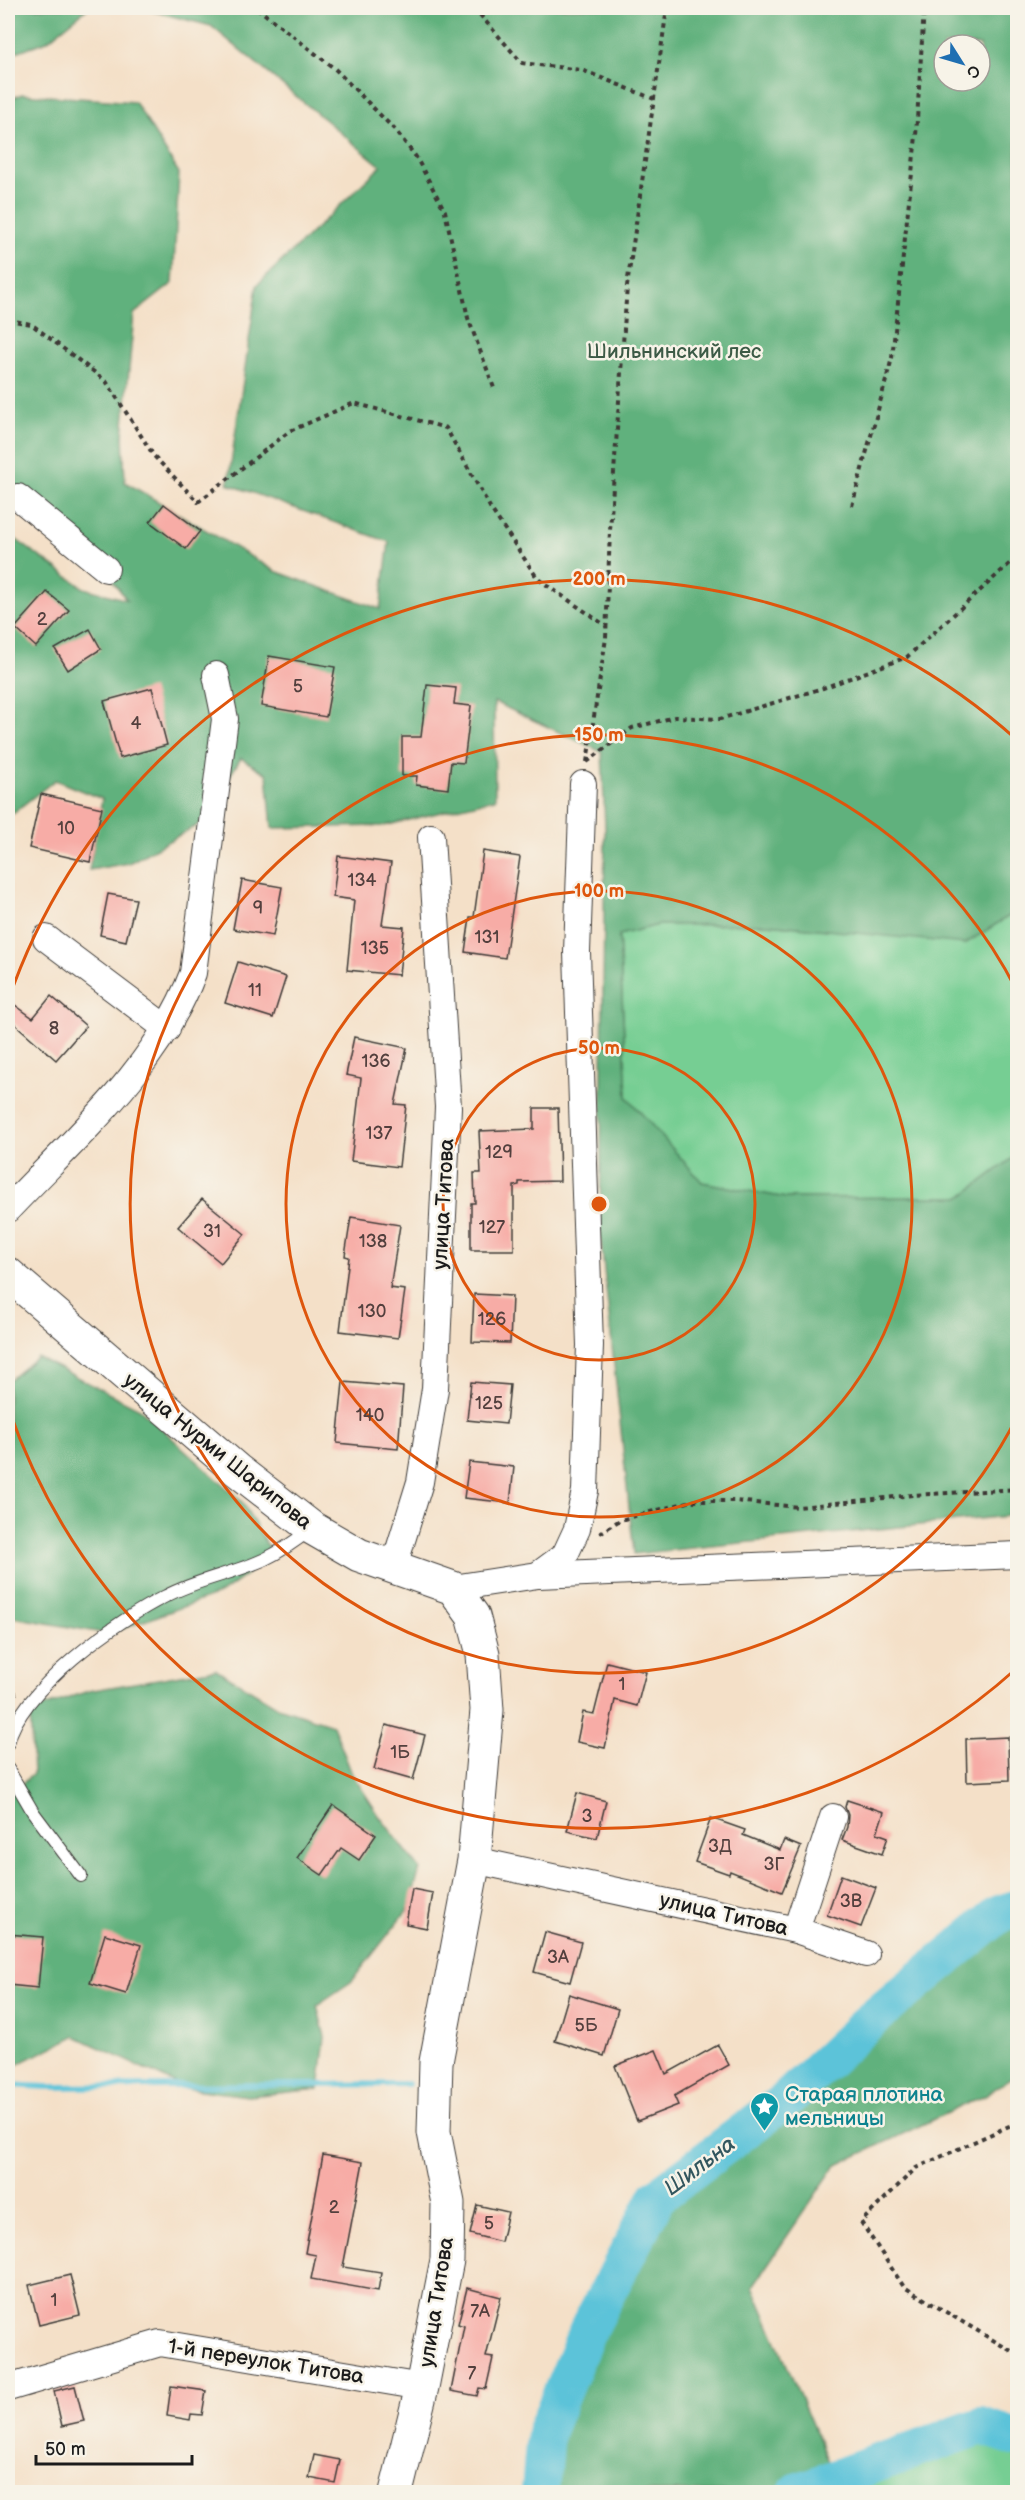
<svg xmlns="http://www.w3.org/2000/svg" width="1025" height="2500" viewBox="0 0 1025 2500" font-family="'Balsamiq Sans',sans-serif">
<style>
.green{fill:#76ce93;stroke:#497558;stroke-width:1.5}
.forest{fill:#60b17d;stroke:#3e664c;stroke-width:1.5;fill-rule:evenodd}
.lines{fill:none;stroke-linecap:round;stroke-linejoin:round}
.stream{stroke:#5cc3d9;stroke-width:6}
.river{stroke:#5cc3d9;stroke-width:38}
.building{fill:#f7aca6}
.lane-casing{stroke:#3c3936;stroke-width:14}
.street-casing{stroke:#3c3936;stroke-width:28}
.secondary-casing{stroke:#3c3936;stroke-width:35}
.path{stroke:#3c3936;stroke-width:4;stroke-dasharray:4.5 4.5;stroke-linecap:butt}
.lane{stroke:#fff;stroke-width:12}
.street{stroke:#fff;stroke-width:26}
.secondary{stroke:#fff;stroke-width:33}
.ring{fill:none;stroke:#de560d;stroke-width:3}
.labels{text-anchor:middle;stroke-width:5;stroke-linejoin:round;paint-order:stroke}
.number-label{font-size:18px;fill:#53403e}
.park-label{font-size:21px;fill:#3c5a46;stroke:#f7f3e8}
.street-label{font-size:21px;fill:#1c1c1c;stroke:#f7f3e8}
.culture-label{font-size:21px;fill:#0d838f;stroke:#f7f3e8;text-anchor:start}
.water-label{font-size:22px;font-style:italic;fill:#32565e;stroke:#f7f3e8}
.centre{fill:#de560d;stroke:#f7f3e8;stroke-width:3}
.ring-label{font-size:18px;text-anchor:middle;font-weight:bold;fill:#de560d;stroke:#f7f3e8;stroke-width:5;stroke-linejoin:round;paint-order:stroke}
</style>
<rect width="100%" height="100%" fill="#f7f3e8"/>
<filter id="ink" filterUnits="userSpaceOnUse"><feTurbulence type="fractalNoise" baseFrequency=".0167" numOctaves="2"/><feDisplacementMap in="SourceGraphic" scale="12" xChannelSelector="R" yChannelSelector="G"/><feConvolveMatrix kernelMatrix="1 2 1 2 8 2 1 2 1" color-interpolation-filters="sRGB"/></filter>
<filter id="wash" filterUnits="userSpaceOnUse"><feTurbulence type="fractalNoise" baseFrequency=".008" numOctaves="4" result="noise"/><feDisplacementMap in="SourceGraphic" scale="24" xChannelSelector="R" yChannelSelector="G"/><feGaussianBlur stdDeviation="1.35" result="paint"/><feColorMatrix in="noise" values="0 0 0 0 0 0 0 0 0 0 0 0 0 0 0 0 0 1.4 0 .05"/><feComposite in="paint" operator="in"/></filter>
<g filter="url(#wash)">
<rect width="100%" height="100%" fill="#f4e0c8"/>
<g class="green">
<path d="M 1017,911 L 1017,1155 L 961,1197 L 786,1198 L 701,1182 L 627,1097 L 619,935 L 658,925 L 768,924 L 965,943 Z"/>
<path d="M 1017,2440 L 1017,2492 L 810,2492 L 835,2478 L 847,2455 Z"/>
</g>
<g class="forest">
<path d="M 8,8 L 88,8 L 47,41 L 8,55 Z"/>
<path d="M 140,8 L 1017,8 L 1017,911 L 965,944 L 768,924 L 658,925 L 619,935 L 627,1097 L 702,1182 L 786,1198 L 961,1197 L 1017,1155 L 1017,1515 L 634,1554 L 600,1232 L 605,828 L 602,752 L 494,702 L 495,799 L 384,826 L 272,828 L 267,774 L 241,758 L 200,824 L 129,863 L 89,870 L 102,799 L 55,780 L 8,817 L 8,534 L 84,588 L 127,600 L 101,565 L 8,489 L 8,100 L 22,94 L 135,102 L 179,173 L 173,283 L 134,314 L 123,436 L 125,482 L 275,571 L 380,609 L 389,542 L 228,484 L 257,285 L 381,166 L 211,26 ZM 944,45 L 980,45 L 980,81 L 944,81 Z"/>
<path d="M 37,1357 L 140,1409 L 242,1502 L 273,1555 L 221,1593 L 108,1634 L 8,1616 L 8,1381 Z"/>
<path d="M 216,1669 L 278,1707 L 333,1725 L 352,1774 L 380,1817 L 420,1869 L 409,1908 L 351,1982 L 317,2005 L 325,2037 L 319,2089 L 248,2096 L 185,2088 L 75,2036 L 8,2069 L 8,1796 L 33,1774 L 30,1712 L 88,1691 Z"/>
<path d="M 1017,1908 L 1017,2074 L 987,2094 L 835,2166 L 753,2286 L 835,2478 L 797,2492 L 540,2492 L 545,2433 L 589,2329 L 657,2197 L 788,2098 L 865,2025 L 999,1914 Z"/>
</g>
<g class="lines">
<path class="stream" d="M 8,2085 L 47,2087 L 408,2084"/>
<g class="river">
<path d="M 540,2492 L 545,2433 L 588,2329 L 657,2197 L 788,2098 L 865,2025 L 999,1914 L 1018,1908"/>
<path d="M 797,2492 L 981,2426 L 1018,2438"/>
</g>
</g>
<g id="blocks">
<g class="building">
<path d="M 164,504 L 200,531 L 186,549 L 150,522 Z"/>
<path d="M 47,592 L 69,610 L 36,647 L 15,628 Z"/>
<path d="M 90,629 L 101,649 L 68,670 L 55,649 Z"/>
<path d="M 269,656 L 335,667 L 326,717 L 261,706 Z"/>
<path d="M 427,685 L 456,688 L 454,704 L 471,706 L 464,763 L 451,762 L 448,789 L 416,785 L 417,776 L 402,776 L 402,737 L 421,737 Z"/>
<path d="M 152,688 L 167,745 L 120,758 L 104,701 Z"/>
<path d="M 41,794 L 102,808 L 90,862 L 29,848 Z"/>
<path d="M 483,851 L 520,857 L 505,958 L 465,952 L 470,917 L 474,917 Z"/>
<path d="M 338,856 L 391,863 L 382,925 L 404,927 L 399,975 L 347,970 L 354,900 L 333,897 Z"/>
<path d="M 242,880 L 282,887 L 273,936 L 233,929 Z"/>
<path d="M 108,894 L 136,899 L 126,941 L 100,935 Z"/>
<path d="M 238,962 L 286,977 L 273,1018 L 225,1003 Z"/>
<path d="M 51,996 L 86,1026 L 56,1060 L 8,1018 L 8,1000 L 33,1018 Z"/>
<path d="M 354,1037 L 407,1048 L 395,1104 L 406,1105 L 399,1167 L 351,1161 L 361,1078 L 346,1075 Z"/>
<path d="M 534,1108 L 558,1108 L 560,1181 L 519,1182 L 519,1185 L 514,1186 L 514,1250 L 471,1250 L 471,1203 L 475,1203 L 474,1173 L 481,1173 L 479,1131 L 534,1129 Z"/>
<path d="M 202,1199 L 245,1234 L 221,1263 L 178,1227 Z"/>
<path d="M 351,1217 L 400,1225 L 390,1288 L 405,1290 L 398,1338 L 340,1331 L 349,1257 L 345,1256 Z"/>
<path d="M 474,1294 L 512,1296 L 510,1343 L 472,1342 Z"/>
<path d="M 343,1382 L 403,1387 L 398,1449 L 337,1443 Z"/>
<path d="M 471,1382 L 510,1385 L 506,1424 L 467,1420 Z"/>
<path d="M 469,1462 L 514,1467 L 510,1503 L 464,1498 Z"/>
<path d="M 607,1662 L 646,1672 L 637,1706 L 615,1700 L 605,1748 L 577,1742 L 583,1712 L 594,1714 Z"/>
<path d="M 386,1725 L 425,1735 L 413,1780 L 374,1769 Z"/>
<path d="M 1008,1737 L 1009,1780 L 967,1782 L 966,1739 Z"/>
<path d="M 577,1793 L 606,1801 L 597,1838 L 567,1831 Z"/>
<path d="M 847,1800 L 884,1812 L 877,1833 L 888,1837 L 882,1854 L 842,1840 L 847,1827 L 848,1815 L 845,1807 Z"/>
<path d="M 333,1805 L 376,1835 L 359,1860 L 341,1848 L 322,1875 L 297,1858 Z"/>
<path d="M 711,1818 L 745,1830 L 743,1835 L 780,1850 L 784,1840 L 801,1847 L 782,1892 L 730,1871 L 729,1874 L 695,1862 Z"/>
<path d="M 841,1875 L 876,1888 L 861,1927 L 827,1915 Z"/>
<path d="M 412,1889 L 433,1893 L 427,1928 L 406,1924 Z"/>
<path d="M 545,1932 L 581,1942 L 570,1982 L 534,1972 Z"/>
<path d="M 8,1934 L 43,1937 L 38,1988 L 8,1985 Z"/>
<path d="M 105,1934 L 141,1945 L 126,1994 L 90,1983 Z"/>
<path d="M 569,1994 L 618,2009 L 604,2056 L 555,2041 Z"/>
<path d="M 718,2045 L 729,2065 L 674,2096 L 678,2105 L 637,2121 L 615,2066 L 656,2050 L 666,2074 Z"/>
<path d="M 323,2155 L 363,2162 L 343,2267 L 381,2273 L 378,2291 L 311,2279 L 316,2255 L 305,2253 Z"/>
<path d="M 477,2205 L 508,2212 L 501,2242 L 470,2234 Z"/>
<path d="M 70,2275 L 80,2315 L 39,2325 L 29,2285 Z"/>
<path d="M 467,2288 L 501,2297 L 486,2357 L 493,2358 L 486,2389 L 479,2388 L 477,2396 L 451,2391 L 464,2326 L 458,2324 Z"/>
<path d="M 75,2386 L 84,2421 L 62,2426 L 54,2391 Z"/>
<path d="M 171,2386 L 206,2391 L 202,2415 L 191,2414 L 190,2420 L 167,2416 Z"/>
<path d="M 314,2455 L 340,2460 L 335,2483 L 309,2478 Z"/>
</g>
</g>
</g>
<g filter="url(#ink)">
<use href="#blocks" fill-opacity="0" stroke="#3c3936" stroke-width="1.5"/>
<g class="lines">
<defs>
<g id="lane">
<path d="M 8,1743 C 21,1689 117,1620 166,1596 C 198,1579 233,1574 265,1559 C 282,1551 297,1540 311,1529"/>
<path d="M 8,1769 L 33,1812 L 81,1876"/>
</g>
<g id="street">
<path d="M 18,497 L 106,569"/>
<path d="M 46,938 L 167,1029"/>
<path d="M 8,1209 C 75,1138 158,1067 193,973 L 225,719 L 216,675"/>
<path d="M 394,1566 L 420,1482 L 435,1389 L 448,1107 L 431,837"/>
<path d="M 538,1575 L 565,1555 L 577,1529 L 585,1491 L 590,1345 L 577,952 L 583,784"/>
<path d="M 453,1588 L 538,1575 L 1018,1555"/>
<path d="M 474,1860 L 796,1930 L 866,1954"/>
<path d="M 796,1930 L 833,1817"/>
<path d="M 8,2388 L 160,2343 L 422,2387"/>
</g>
<path id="secondary" d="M 8,1274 L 237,1470 L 312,1528 L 359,1555 L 453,1588 L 473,1616 L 483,1654 L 487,1710 L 474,1860 L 436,2062 L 434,2132 L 448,2203 L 447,2260 L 422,2387 L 396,2492"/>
</defs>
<use href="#lane" class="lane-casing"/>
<use href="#street" class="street-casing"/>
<use href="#secondary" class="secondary-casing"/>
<g class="path">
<path d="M 257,8 L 335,69 L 396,131 L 416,157 L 445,211 L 468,318 L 494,388"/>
<path d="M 474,8 L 522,63 L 582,70 L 654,99"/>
<path d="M 8,320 L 31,324 L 106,381 L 154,456 L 198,502 L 290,431 L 354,403 L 446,428 L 491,509 L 538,579 L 606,626"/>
<path d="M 852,506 L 892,358 L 916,136 L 924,8"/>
<path d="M 587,762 L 606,638 L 610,530 L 627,286 L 667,8"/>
<path d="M 587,762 L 632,728 L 675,717 L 720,719 L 823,688 L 907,657 L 1018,556"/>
<path d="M 600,1533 L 620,1520 L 692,1501 L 734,1501 L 799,1507 L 913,1495 L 1018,1489"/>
<path d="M 8,1696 L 17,1693"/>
<path d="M 1018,2122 L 916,2168 L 861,2222 L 904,2287 L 1018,2355"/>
</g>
<use href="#lane" class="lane"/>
<use href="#street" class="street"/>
<use href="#secondary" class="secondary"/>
</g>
</g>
<g class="ring">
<circle cx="599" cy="1204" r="156"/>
<circle cx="599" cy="1204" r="313"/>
<path d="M1017 1417A469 469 0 1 1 1017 991"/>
<path d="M1017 1668A625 625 0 0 1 8 1407M8 1001A625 625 0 0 1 1017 740"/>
</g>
<defs>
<symbol id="sight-pin" viewBox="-11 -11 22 30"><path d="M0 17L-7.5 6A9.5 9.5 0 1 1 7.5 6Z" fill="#0f9aa8" stroke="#f7f3e8"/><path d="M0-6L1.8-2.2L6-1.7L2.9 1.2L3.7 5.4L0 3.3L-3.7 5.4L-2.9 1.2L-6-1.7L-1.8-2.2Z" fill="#fff"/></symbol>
</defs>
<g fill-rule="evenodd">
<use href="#sight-pin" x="748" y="2090" width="33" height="45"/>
</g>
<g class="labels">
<g class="number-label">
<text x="42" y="625">2</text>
<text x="298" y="692">5</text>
<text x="136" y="729">4</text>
<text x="66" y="834">10</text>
<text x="362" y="886">134</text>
<text x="258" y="914">9</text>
<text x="487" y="943">131</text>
<text x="375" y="954">135</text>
<text x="255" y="996">11</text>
<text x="54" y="1034">8</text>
<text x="376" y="1067">136</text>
<text x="379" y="1139">137</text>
<text x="499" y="1158">129</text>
<text x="492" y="1233">127</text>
<text x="212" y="1237">31</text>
<text x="373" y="1247">138</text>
<text x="372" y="1317">130</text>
<text x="492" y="1325">126</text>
<text x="489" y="1409">125</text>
<text x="370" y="1421">140</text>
<text x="622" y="1690">1</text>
<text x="400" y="1758">1Б</text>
<text x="587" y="1822">3</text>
<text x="720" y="1852">3Д</text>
<text x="774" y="1870">3Г</text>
<text x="851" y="1907">3В</text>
<text x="558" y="1963">3А</text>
<text x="586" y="2031">5Б</text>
<text x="334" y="2213">2</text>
<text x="489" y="2229">5</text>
<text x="54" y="2306">1</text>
<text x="480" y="2317">7А</text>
<text x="472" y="2379">7</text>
</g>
<g class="park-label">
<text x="674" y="358">Шильнинский лес</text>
</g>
<g class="street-label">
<text transform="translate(443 1204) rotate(-87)" y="7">улица Титова</text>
<text transform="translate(218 1451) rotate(39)" y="7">улица Нурми Шарипова</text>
<text transform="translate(724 1914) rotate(13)" y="7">улица Титова</text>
<text transform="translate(436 2302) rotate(-81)" y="7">улица Титова</text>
<text transform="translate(266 2361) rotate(9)" y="7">1-й переулок Титова</text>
</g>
<g class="culture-label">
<text x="785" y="2101">Старая плотина<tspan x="785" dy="24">мельницы</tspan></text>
</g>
<g class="water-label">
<text transform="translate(699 2165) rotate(-37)" y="8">Шильна</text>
</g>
</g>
<circle cx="599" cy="1204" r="9" class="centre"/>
<g class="ring-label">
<text x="599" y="585">200 m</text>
<text x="599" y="741">150 m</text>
<text x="599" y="897">100 m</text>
<text x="599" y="1054">50 m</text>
</g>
<rect width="1025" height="2500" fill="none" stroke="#f7f3e8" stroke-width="30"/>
<g transform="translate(962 63) rotate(127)"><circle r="28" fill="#f7f3e8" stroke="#9f9d96" stroke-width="1.5"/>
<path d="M0-4.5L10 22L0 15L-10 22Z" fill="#1f6fb2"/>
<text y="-9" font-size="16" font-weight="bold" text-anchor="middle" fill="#1c1c1c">С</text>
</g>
<path d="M36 2455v9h156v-9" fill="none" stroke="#1c1c1c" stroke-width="3"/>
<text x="45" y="2455" font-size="18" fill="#1c1c1c" stroke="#f7f3e8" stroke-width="4.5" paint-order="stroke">50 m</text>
</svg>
